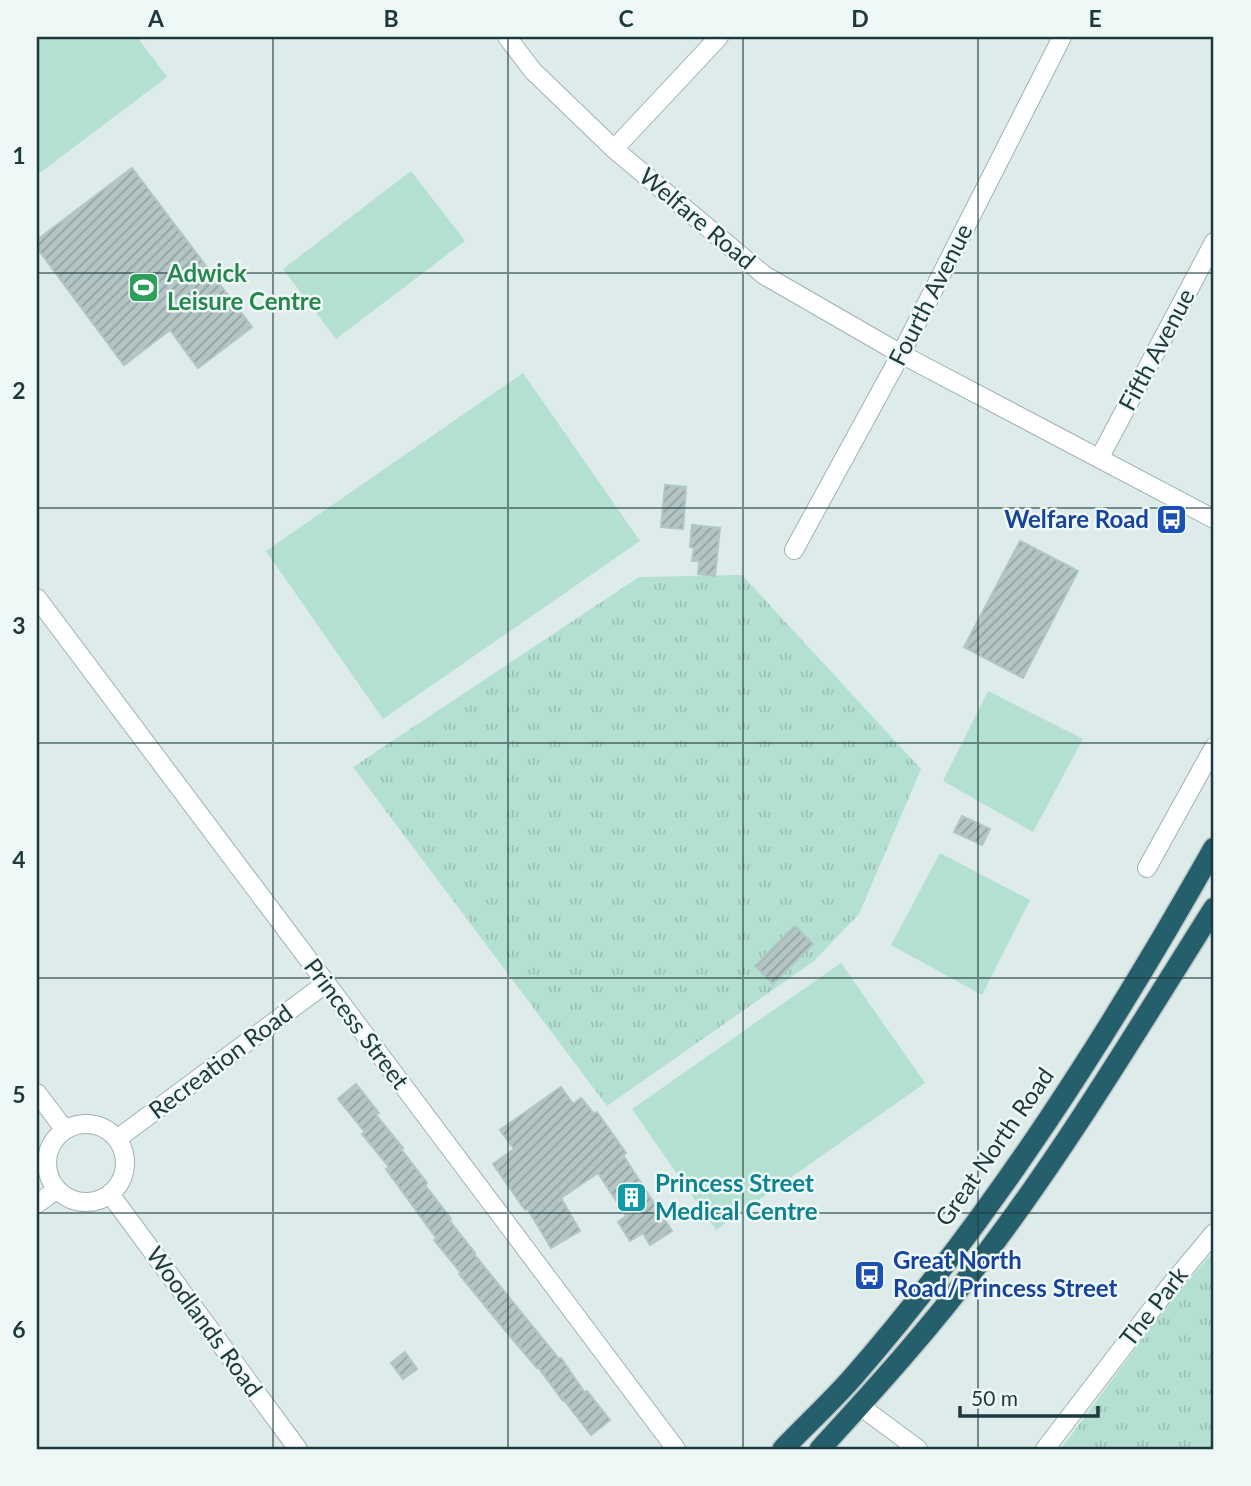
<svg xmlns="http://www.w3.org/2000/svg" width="1251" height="1486" viewBox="0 0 1251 1486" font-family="Lato,sans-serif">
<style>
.green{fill:#b3e0d1}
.park{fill:url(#park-tufts)}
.building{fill:url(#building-hatch);stroke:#afc6c5;stroke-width:2}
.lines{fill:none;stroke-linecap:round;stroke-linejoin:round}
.minor-casing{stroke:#a0b2b3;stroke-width:20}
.highway-casing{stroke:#c0c8c9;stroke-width:24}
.minor{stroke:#fff;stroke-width:18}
.highway{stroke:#265f6c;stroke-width:21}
.grid{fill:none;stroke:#1d393d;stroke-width:2;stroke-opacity:0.55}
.labels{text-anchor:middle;stroke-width:5;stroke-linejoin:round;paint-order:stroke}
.street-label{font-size:24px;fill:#1d393d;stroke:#eef8f7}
.leisure-label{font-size:24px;font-weight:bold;fill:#27864d;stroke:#eef8f7;text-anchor:start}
.transit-label{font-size:24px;font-weight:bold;fill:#164399;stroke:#eef8f7;text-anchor:end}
.culture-label{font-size:24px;font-weight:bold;fill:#0d838f;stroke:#eef8f7;text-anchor:start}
.neatline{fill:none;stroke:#1d393d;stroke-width:2.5}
.grid-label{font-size:23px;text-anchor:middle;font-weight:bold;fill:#1d393d}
</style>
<defs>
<pattern id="park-tufts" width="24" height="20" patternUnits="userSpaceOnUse" patternTransform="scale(1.75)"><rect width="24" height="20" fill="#b3e0d1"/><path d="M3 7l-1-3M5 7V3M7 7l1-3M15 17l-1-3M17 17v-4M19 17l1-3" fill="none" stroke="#9ac1b4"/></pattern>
<pattern id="building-hatch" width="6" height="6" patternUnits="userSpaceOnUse" patternTransform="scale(1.75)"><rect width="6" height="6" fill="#b3c6c5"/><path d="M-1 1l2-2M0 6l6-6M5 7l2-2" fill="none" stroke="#91a2a1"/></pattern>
</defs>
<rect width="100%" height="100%" fill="#ddebeb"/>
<g class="green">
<path d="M 37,37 L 137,37 L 167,77 L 37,175 Z"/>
<path d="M 411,171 L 465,241 L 336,339 L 283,269 Z"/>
<path d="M 523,373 L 640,541 L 383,719 L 266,551 Z"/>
<path d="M 988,691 L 1083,739 L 1033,832 L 943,781 Z"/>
<path d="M 940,853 L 1030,900 L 982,995 L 891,945 Z"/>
<path d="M 841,963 L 925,1083 L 716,1230 L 632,1109 Z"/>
</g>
<g class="park">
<path d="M 742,575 L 921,769 L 859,914 L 814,961 L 607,1106 L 353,767 L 639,577 Z"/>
<path d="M 1214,1251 L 1214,1449 L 1061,1449 L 1166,1307 Z"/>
</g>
<g class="building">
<path d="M 132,168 L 252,327 L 198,368 L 170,330 L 124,365 L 37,248 L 37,240 Z"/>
<path d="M 665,485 L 686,487 L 683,529 L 661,527 Z"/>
<path d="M 692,525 L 720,528 L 715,576 L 698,574 L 699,561 L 692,561 L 694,548 L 690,547 Z"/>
<path d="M 1020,541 L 1078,571 L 1023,678 L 964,647 Z"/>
<path d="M 962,816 L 990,829 L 982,845 L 954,832 Z"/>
<path d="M 795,926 L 813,944 L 773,984 L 755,966 Z"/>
<path d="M 356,1084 L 379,1113 L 376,1115 L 403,1148 L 401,1149 L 427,1183 L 425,1185 L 451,1219 L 449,1220 L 475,1253 L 474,1254 L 559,1359 L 561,1358 L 585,1393 L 587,1391 L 610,1420 L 591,1435 L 564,1400 L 563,1401 L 538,1367 L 537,1368 L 509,1335 L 459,1274 L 461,1273 L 434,1240 L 436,1238 L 386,1169 L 389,1167 L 362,1134 L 365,1132 L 338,1099 Z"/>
<path d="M 561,1087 L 573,1104 L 581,1098 L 594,1114 L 597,1112 L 626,1153 L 623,1155 L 672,1231 L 650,1245 L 643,1233 L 630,1241 L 618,1222 L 626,1216 L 598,1173 L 561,1198 L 580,1231 L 551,1248 L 527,1208 L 525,1210 L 493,1164 L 514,1149 L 500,1130 Z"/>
<path d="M 405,1352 L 417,1369 L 403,1379 L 391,1363 Z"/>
</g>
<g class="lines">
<defs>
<g id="minor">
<path d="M 507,37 L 533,71 L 614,149 L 764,275 L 901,354 L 1214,519"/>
<path d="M 614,149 L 719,37"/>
<path d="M 1100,457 L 1214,242"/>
<path d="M 794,550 L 901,354 L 1062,37"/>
<path d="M 37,598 L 676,1449"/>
<path d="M 1147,868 L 1214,747"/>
<path d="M 37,1093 L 65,1130"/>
<circle cx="86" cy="1163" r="39"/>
<path d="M 117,1139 L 325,984"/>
<path d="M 110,1194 L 298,1449"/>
<path d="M 37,1204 L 56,1190"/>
<path d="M 860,1406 L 918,1449"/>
<path d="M 1045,1449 L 1169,1287 L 1214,1233"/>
</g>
<g id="highway">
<path d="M 783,1449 C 806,1425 831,1402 853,1377 C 994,1215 1109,1034 1214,848"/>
<path d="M 820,1449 C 876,1388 932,1326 982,1259 C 1066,1149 1140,1025 1214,908"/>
</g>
</defs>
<use href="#minor" class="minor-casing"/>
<use href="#highway" class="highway-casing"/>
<use href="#minor" class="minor"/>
<use href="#highway" class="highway"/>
</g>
<path class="grid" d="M 273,37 L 273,1449M 508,37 L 508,1449M 743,37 L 743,1449M 978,37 L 978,1449M 37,273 L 1214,273M 37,508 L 1214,508M 37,743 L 1214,743M 37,978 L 1214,978M 37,1213 L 1214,1213"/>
<defs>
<symbol id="stadium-square" viewBox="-11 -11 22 22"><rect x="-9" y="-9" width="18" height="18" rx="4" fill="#2e9e5b" stroke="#eef8f7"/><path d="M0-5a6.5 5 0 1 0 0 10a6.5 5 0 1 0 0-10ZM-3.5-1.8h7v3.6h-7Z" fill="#fff"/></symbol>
<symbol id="bus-square" viewBox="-11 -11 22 22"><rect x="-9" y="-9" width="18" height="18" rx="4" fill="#1a4fb4" stroke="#eef8f7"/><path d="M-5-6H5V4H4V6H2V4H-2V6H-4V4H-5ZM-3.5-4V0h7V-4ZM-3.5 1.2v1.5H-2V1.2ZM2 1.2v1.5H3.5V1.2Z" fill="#fff"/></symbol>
<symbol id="building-square" viewBox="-11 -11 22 22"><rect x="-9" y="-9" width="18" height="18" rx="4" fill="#0f9aa8" stroke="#eef8f7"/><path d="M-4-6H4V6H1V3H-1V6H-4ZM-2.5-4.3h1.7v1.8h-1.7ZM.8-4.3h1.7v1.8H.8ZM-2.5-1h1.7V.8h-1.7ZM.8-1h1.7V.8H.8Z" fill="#fff"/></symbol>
</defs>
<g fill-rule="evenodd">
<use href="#stadium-square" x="126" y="270" width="35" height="35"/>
<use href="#bus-square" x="1154" y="502" width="35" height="35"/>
<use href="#building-square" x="614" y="1180" width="35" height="35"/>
<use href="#bus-square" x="852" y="1258" width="35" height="35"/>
</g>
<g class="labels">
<g class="street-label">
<text transform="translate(697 219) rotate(40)" y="8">Welfare Road</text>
<text transform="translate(931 295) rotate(-63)" y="8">Fourth Avenue</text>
<text transform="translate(1157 350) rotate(-62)" y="8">Fifth Avenue</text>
<text transform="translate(356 1024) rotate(53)" y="8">Princess Street</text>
<text transform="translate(221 1062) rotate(-37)" y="8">Recreation Road</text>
<text transform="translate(995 1147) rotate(-55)" y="8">Great North Road</text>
<text transform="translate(1154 1307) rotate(-52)" y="8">The Park</text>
<text transform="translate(204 1322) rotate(54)" y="8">Woodlands Road</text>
</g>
<g class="leisure-label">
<text x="167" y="282">Adwick<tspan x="167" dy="28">Leisure Centre</tspan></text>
</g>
<g class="transit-label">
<text x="1149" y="528">Welfare Road</text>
<text x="893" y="1269" text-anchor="start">Great North<tspan x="893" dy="28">Road/Princess Street</tspan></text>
</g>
<g class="culture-label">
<text x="655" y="1192">Princess Street<tspan x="655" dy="28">Medical Centre</tspan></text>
</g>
</g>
<rect width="1251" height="1486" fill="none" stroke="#eef8f7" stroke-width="77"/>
<path d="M960 1406v10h138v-10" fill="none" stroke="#1d393d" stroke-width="3.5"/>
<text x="971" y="1406" font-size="21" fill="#1d393d" stroke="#eef8f7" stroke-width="5" paint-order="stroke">50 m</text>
<rect x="38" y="38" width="1174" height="1410" class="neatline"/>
<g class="grid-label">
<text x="156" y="27">A</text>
<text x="391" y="27">B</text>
<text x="626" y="27">C</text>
<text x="860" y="27">D</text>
<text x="1095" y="27">E</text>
<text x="19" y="164">1</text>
<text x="19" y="399">2</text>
<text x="19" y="634">3</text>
<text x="19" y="868">4</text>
<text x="19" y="1103">5</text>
<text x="19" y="1338">6</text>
</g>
</svg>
